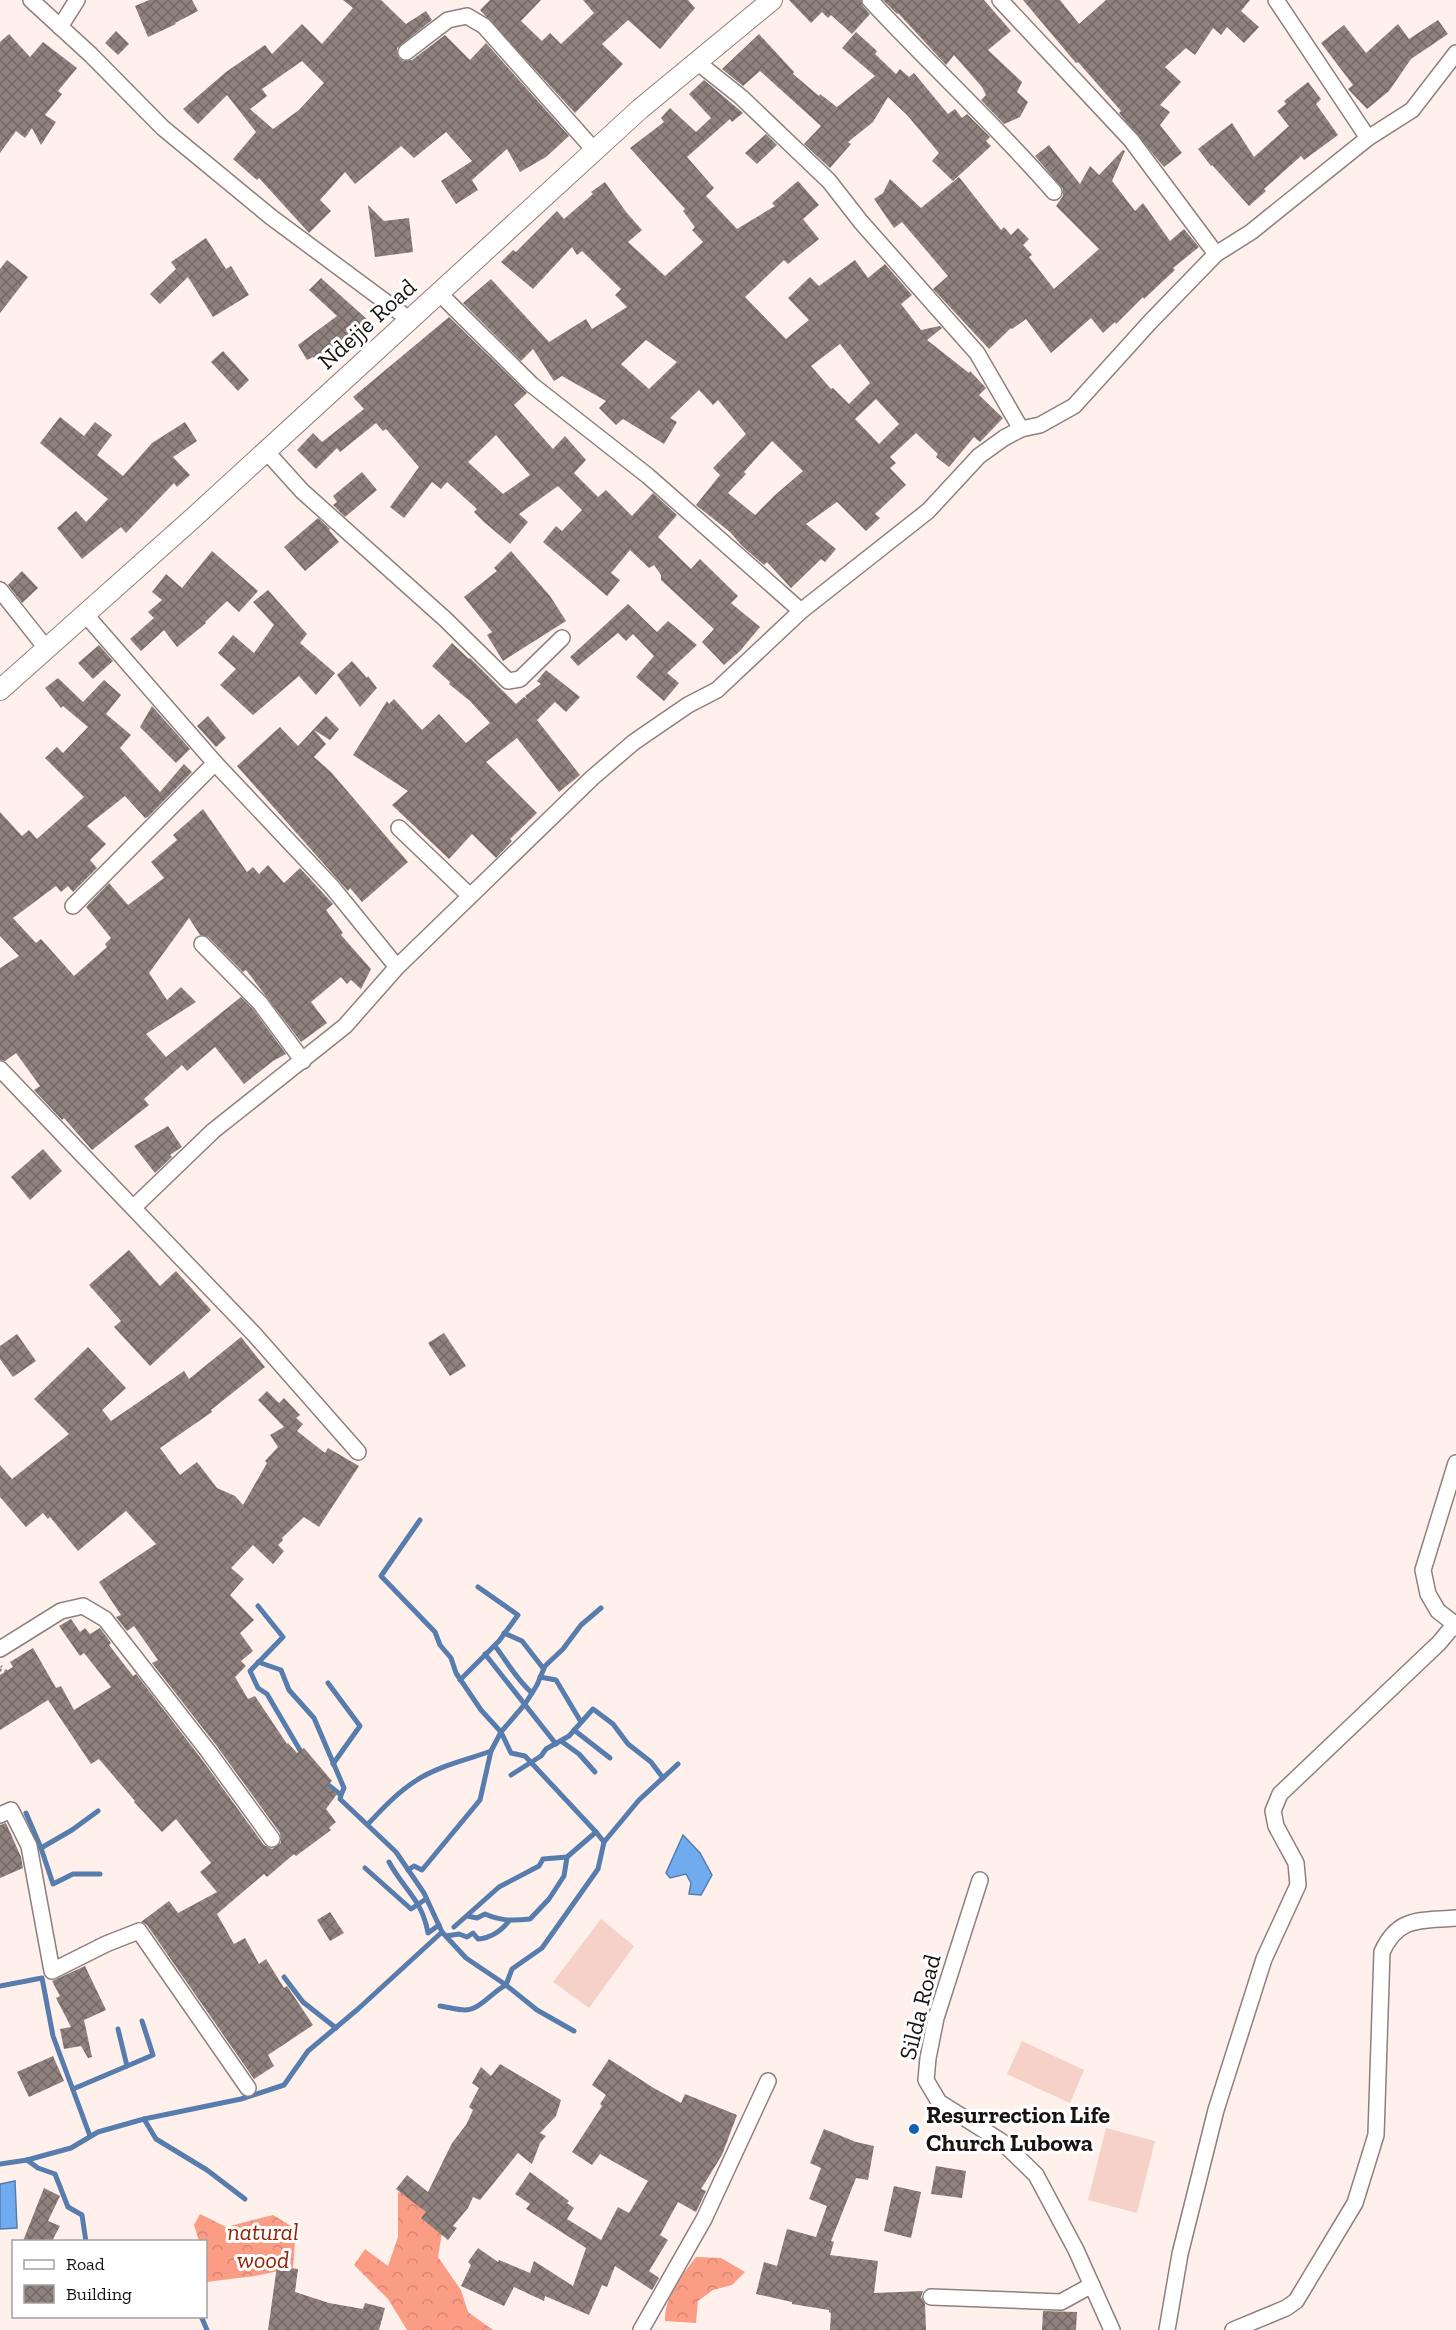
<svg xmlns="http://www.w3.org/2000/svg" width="1456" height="2330" viewBox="0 0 1456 2330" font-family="'Zilla Slab',serif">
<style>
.grass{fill:#f6d1c7}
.forest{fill:url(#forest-crowns)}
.water{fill:#70abf0;stroke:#567dad;stroke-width:1.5}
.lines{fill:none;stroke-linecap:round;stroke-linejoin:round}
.stream{stroke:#567dad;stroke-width:5}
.building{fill:url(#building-cross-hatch);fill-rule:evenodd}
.minor-casing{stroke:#8d807d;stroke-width:18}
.tertiary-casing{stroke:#8d807d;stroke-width:22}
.path{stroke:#877d7b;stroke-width:3;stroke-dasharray:1.5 4.5;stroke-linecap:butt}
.minor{stroke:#fff;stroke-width:15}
.tertiary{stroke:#fff;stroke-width:20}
.poi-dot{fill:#1261b0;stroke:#fff;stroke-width:2}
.labels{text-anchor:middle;stroke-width:6;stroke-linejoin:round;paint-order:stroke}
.street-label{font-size:24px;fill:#181312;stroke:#fff}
.poi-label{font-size:24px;font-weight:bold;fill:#181312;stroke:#fff;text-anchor:start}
.park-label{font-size:24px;font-style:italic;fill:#912506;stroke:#fff}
</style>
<defs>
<pattern id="forest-crowns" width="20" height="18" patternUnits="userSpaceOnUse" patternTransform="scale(1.5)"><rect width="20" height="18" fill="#fb9d85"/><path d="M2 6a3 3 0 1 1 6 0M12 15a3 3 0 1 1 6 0" fill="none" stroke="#d68672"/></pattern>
<pattern id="building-cross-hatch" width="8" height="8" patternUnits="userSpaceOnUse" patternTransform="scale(1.5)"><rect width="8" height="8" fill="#8e817e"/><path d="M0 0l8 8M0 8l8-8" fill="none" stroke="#736866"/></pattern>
</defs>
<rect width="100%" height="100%" fill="#fff0ec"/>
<g class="grass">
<path d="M 601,1919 L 634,1946 L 589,2008 L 553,1982 Z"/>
<path d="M 1022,2041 L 1084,2070 L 1070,2103 L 1007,2074 Z"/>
<path d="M 1106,2128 L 1155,2141 L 1137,2213 L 1088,2200 Z"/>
</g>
<g class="forest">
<path d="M 398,2192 L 421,2200 L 442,2233 L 438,2257 L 461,2290 L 468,2312 L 493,2330 L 407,2330 L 388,2299 L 354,2265 L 365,2249 L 388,2266 L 398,2237 Z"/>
<path d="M 200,2214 L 226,2227 L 273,2215 L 296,2229 L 293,2268 L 255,2276 L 206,2282 L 206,2242 L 199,2241 L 194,2225 Z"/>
<path d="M 696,2257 L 721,2258 L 745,2272 L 732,2285 L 713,2290 L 698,2301 L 696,2323 L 665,2321 C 664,2297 682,2275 696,2257 Z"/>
</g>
<g class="water">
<path d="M 683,1835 L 700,1853 L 712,1875 L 701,1895 L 689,1894 L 691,1883 L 686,1874 L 670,1878 L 666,1873 Z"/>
<path d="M 15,2181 L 17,2228 L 0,2229 L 0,2184 Z"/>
</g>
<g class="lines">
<g class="stream">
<path d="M 420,1520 L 381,1576 L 435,1632 L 440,1645 L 451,1658 L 456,1673 L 481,1710 L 501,1732 L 511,1753 L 525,1756 L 596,1832"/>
<path d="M 258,1606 L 283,1637 L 250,1671 L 258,1688 L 267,1694 L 304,1757"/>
<path d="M 504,1633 L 522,1641 L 543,1668"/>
<path d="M 495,1646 C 508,1663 516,1679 532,1693"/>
<path d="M 485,1654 L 556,1744"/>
<path d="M 258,1662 L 281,1670 L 289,1690 L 314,1718 L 344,1788 L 341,1795"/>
<path d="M 540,1677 L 556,1680 L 581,1722"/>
<path d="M 460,1680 L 499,1641 L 518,1615 L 478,1587"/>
<path d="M 328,1683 L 360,1726 L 333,1764"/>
<path d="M 574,1730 L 610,1758"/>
<path d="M 561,1741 L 579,1754 L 595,1772"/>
<path d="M 511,1775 L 541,1756 L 546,1749 L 569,1736 L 593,1709 L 613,1724 L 628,1744 L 651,1762 L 663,1778"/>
<path d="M 322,1780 L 341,1795 L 340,1799 L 396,1852 L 424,1893 L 442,1932"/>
<path d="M 26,1813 L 41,1848 L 53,1884 L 73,1874 L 100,1874"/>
<path d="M 368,1824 C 383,1808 398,1792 417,1780 C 438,1766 467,1760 491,1751"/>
<path d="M 41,1848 L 72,1830 L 98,1811"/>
<path d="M 389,1862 C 404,1890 422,1899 428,1933 L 439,1925"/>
<path d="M 365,1868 L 411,1909 L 426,1899"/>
<path d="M 408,1870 L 414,1866 L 422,1870 L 480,1800 L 491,1751 L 501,1732 L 525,1704 L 537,1685 L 545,1666 L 563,1649 L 581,1625 L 601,1608"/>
<path d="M 467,1916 L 477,1918 L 485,1914 C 501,1921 513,1921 530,1919 L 549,1899 L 564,1876 L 567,1857"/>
<path d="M 454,1927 L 499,1887 L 539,1866 L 543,1859 L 567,1857 L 596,1832 L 604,1842"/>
<path d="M 446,1936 L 459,1934 L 467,1937 L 473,1933 L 478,1939 C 491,1938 501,1931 509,1921"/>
<path d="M 284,1977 L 303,2002 L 336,2028"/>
<path d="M 0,1986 L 42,1978 L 53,2036 L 90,2136"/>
<path d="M 440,2006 C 448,2007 457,2010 465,2010 C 480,2010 493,1991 506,1985 L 537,2010 L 574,2031"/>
<path d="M 118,2029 L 127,2066"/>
<path d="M 73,2089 L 153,2055 L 142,2021"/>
<path d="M 144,2119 L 156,2139 L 207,2170 L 245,2199"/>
<path d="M 27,2160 L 38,2168 L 55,2174 L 68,2207 L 82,2215 L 86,2242"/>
<path d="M 0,2164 L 27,2160 L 71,2148 L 98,2132 L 144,2119 L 241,2099 L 284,2085 L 308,2051 L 358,2009 L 442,1932 L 466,1958 L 506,1985 L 512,1969 L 542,1948 L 598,1869 L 604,1842 L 639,1800 L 678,1764"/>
<path d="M 201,2316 L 207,2330"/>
</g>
</g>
<g class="building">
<path d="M 149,0 L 192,0 L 198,11 L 175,23 L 176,24 L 148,37 L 135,6 Z"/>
<path d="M 343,0 L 381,0 L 406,24 L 426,11 L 432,20 L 397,48 L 398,57 L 403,61 L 412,60 L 445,35 L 470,60 L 486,43 L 569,136 L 546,157 L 520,172 L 507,149 L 472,180 L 478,190 L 456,204 L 441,181 L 472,161 L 446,132 L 414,158 L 401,146 L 355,184 L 345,172 L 320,200 L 331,211 L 309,233 L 259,178 L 257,180 L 233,159 L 256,132 L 227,95 L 198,124 L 183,109 L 226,72 L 265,45 L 272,54 L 302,24 L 322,44 L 353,8 ZM 302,61 L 324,83 L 299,110 L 273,129 L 250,109 L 267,96 L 262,89 Z"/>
<path d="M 490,0 L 541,0 L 521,21 L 542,41 L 550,33 L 561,44 L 594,13 L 583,0 L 688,0 L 695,8 L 660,49 L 628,20 L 602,44 L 623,64 L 575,113 L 480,10 Z"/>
<path d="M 789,0 L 861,0 L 863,6 L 870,14 L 852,34 L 831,15 L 828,18 L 822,12 L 811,23 Z"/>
<path d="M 883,0 L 984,0 L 1011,31 L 988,50 L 1022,82 L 1017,92 L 1028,102 L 1020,117 L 1004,124 L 981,100 L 986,95 L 982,87 L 954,55 L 946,65 L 898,13 L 897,14 Z"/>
<path d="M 1023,0 L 1060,0 L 1079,24 L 1106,0 L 1250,0 L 1241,11 L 1259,27 L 1244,43 L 1227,27 L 1221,35 L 1213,28 L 1195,55 L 1186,48 L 1165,67 L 1181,82 L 1160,105 L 1170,112 L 1160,125 L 1182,153 L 1164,167 L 1119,113 L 1121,111 L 1078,62 L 1076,63 Z"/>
<path d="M 1438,20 L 1448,34 L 1411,59 L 1389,91 L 1367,109 L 1348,89 L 1353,85 L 1321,43 L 1344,25 L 1366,53 L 1398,24 L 1409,39 Z"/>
<path d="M 116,31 L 129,44 L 118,55 L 105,43 Z"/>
<path d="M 856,32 L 877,51 L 875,54 L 896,74 L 900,69 L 909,77 L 914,73 L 948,114 L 955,109 L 962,118 L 967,114 L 990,137 L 986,141 L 991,146 L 953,181 L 932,161 L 939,153 L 907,115 L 888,97 L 873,122 L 848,142 L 851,144 L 830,168 L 804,144 L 821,126 L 760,71 L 743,86 L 722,69 L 759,34 L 794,72 L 793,74 L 819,96 L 820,94 L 837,107 L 875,76 L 842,48 Z"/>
<path d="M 9,34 L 30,57 L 43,42 L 77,68 L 58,91 L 62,94 L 45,115 L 56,122 L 41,145 L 32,128 L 25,138 L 16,131 L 0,153 L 0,42 Z"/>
<path d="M 704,80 L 743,113 L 732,122 L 730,119 L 687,157 L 714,188 L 706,196 L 737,229 L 775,206 L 772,203 L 798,181 L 819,205 L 803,219 L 819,239 L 788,264 L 784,260 L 745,297 L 786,339 L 809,320 L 788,298 L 810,277 L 819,286 L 855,260 L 868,278 L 885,264 L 912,295 L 901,304 L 921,330 L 940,326 L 942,328 L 927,340 L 969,373 L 970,371 L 986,388 L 979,395 L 1003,418 L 980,442 L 974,437 L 949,467 L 936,457 L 938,454 L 916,433 L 890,457 L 896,463 L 890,468 L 906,485 L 875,514 L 880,518 L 866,531 L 837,502 L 806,524 L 836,549 L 825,562 L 821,559 L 791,588 L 767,562 L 764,565 L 742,546 L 730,532 L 696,505 L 720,475 L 713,468 L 746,434 L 718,400 L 713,405 L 699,390 L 670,418 L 677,422 L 664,444 L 623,419 L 616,425 L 599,408 L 606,401 L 562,376 L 554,381 L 533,349 L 521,361 L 463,303 L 491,279 L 549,342 L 586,319 L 592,329 L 627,307 L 615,295 L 621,289 L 582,251 L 577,255 L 572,247 L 533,289 L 501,262 L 513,250 L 516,252 L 557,211 L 564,219 L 593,194 L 591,192 L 605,182 L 626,212 L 642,230 L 628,242 L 665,276 L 703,242 L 692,230 L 695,227 L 683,211 L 685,209 L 630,148 L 664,122 L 661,118 L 670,108 L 696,132 L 711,118 L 689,94 ZM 646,340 L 677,362 L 649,389 L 621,364 ZM 840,344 L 870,383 L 849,404 L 833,388 L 831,389 L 811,366 ZM 876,399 L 899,424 L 879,444 L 855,419 ZM 772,441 L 803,471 L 774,496 L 755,515 L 728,493 L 746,474 L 744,472 Z"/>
<path d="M 1308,82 L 1321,99 L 1316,104 L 1338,135 L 1304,160 L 1301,156 L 1264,189 L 1266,191 L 1249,206 L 1212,165 L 1211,166 L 1198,149 L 1232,123 L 1254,157 L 1289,126 L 1277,111 L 1286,104 L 1284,101 Z"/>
<path d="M 766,134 L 777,145 L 757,164 L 745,153 Z"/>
<path d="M 1049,145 L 1080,184 L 1090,166 L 1099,175 L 1123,150 L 1125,151 L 1112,181 L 1135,211 L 1143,203 L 1170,241 L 1184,229 L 1199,247 L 1173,268 L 1175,270 L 1162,282 L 1144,299 L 1143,297 L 1116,324 L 1115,322 L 1103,333 L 1091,318 L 1051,353 L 1026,319 L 1012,329 L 1011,328 L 989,349 L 933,289 L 948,276 L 902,222 L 894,228 L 874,199 L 883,193 L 890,179 L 921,208 L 959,177 L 1001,230 L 1004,227 L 1011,235 L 1018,228 L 1029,239 L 1023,245 L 1032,255 L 1029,257 L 1054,289 L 1099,249 L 1056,206 L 1063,196 L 1063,189 L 1035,156 Z"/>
<path d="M 368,205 L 384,221 L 409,218 L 413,252 L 375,257 Z"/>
<path d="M 206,238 L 226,269 L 231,266 L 249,295 L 213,317 L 188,277 L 160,304 L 150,294 L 176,269 L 171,262 Z"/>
<path d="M 7,260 L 28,277 L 0,313 L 0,269 Z"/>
<path d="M 321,278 L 368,320 L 316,360 L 313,357 L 307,360 L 298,345 L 337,316 L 309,290 Z"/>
<path d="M 449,317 L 527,393 L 514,405 L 553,449 L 565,436 L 586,460 L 574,473 L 598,497 L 606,490 L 632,516 L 653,493 L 677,515 L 658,537 L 691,569 L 700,559 L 738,596 L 731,603 L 760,627 L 740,651 L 724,665 L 702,642 L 714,629 L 661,580 L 661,575 L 654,565 L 649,568 L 630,550 L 611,573 L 620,580 L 607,596 L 543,542 L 556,526 L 562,531 L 582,510 L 558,486 L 519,514 L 528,522 L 510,544 L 484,522 L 474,512 L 477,509 L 447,482 L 441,489 L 432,482 L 404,518 L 390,507 L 419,467 L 386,429 L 383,431 L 376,423 L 340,452 L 337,448 L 316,469 L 297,450 L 313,433 L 322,442 L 364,409 L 353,397 ZM 496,435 L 530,475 L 503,494 L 468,462 Z"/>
<path d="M 223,351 L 249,380 L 238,391 L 211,362 Z"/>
<path d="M 60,417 L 84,436 L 95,422 L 112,435 L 97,455 L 123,476 L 152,443 L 185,422 L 197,441 L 173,457 L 190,475 L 177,487 L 174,483 L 126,533 L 121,527 L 82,559 L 57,528 L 76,511 L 86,522 L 108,499 L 40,443 Z"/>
<path d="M 362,472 L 377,490 L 345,517 L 333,505 L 337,502 L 333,496 Z"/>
<path d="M 318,518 L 330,529 L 329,530 L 339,542 L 305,571 L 284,547 Z"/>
<path d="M 212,551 L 258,591 L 239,612 L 227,601 L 205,622 L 206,623 L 177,647 L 164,630 L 141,651 L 130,639 L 154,618 L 148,612 L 162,600 L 152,592 L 166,574 L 182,588 Z"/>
<path d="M 511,551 L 550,596 L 566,621 L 503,661 L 487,635 L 492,632 L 464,597 L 497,571 L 494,568 Z"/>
<path d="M 22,571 L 38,588 L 22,603 L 8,585 Z"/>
<path d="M 268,590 L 307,634 L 300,643 L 335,673 L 316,695 L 299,676 L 253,715 L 220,685 L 236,669 L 218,653 L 233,635 L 254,653 L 274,625 L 253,602 Z"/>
<path d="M 628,604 L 657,632 L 668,621 L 697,645 L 667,673 L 679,683 L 664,701 L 636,677 L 654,656 L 633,634 L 626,641 L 618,633 L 578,666 L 570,657 Z"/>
<path d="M 452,643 L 469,659 L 470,658 L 516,704 L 524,697 L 527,699 L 525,696 L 541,684 L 537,681 L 546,670 L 580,697 L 566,712 L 555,702 L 537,720 L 580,775 L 559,792 L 517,738 L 486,762 L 537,813 L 510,839 L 512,841 L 496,858 L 472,834 L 449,859 L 392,805 L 408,791 L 353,755 L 387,701 L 389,704 L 394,699 L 422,730 L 439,714 L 466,743 L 490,723 L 470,701 L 449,684 L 450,682 L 432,666 Z"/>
<path d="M 99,645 L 113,661 L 93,679 L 78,663 Z"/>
<path d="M 352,661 L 367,678 L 368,676 L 377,688 L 360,707 L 337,675 Z"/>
<path d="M 58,678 L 83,702 L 104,680 L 121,695 L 106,714 L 131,735 L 120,748 L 160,792 L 184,764 L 192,772 L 148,817 L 145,818 L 125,796 L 87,826 L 106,844 L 90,860 L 97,868 L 73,892 L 68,886 L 61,892 L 56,886 L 13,918 L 36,943 L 41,939 L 74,976 L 107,947 L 105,944 L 111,938 L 86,907 L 109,883 L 128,905 L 164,878 L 151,862 L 177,840 L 173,835 L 203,809 L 247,872 L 253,867 L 259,874 L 268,865 L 284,883 L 300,868 L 333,904 L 326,910 L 343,933 L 341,935 L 371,969 L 361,989 L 351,980 L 347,984 L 341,977 L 311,1002 L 327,1023 L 301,1042 L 246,970 L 243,972 L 208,937 L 200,935 L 189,918 L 149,973 L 167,1000 L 181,987 L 196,1002 L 146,1034 L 166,1057 L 241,997 L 253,1009 L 286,1054 L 273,1061 L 244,1084 L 215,1047 L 187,1071 L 182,1065 L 144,1099 L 149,1105 L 92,1150 L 64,1118 L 62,1120 L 36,1092 L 34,1090 L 40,1086 L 16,1053 L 5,1061 L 0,1060 L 0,968 L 19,956 L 0,936 L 0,812 L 22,836 L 29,830 L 37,839 L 84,797 L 45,758 L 57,747 L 63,753 L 88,727 L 63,706 L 61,708 L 45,688 Z"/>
<path d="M 152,706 L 190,749 L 176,763 L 140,727 Z"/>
<path d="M 208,716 L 226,738 L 216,747 L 197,726 Z"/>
<path d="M 326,716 L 339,729 L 330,740 L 314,730 L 326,744 L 314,757 L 331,772 L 408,862 L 362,902 L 350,888 L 348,891 L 237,766 L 280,727 L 298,746 Z"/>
<path d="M 168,1126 L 182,1147 L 170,1155 L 172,1157 L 155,1173 L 134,1146 Z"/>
<path d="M 43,1149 L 62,1171 L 30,1200 L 11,1177 Z"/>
<path d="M 129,1250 L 160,1286 L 176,1271 L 211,1310 L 150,1366 L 114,1327 L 121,1321 L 89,1285 Z"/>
<path d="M 444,1333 L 466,1366 L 450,1376 L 428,1343 Z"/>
<path d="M 17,1334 L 36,1361 L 13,1377 L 0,1359 L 0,1346 Z"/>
<path d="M 241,1337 L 265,1367 L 211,1410 L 212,1412 L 160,1448 L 180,1475 L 197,1462 L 217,1488 L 235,1496 L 243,1505 L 267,1463 L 265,1461 L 278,1447 L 270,1435 L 284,1427 L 258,1400 L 267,1391 L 279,1403 L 284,1398 L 300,1415 L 296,1418 L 303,1424 L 297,1431 L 325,1453 L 328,1448 L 359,1466 L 319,1527 L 304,1517 L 282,1538 L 283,1540 L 278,1545 L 284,1551 L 273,1564 L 253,1545 L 231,1568 L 244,1579 L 230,1595 L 254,1620 L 240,1633 L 253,1651 L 241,1661 L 246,1666 L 235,1677 L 248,1699 L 255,1696 L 287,1744 L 288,1743 L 297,1753 L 304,1748 L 332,1781 L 327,1785 L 337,1794 L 326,1809 L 336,1822 L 329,1828 L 331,1830 L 296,1856 L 294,1854 L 267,1877 L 264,1874 L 217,1914 L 234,1944 L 245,1938 L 259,1964 L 266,1959 L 284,1988 L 287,1986 L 313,2025 L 268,2055 L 274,2066 L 254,2079 L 147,1925 L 141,1922 L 169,1901 L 178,1913 L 217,1892 L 200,1872 L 211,1863 L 176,1819 L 162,1832 L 134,1802 L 135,1801 L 99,1759 L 91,1764 L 48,1700 L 0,1730 L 0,1675 L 13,1667 L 10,1662 L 33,1648 L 56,1688 L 61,1686 L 74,1710 L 111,1687 L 84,1653 L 80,1656 L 59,1626 L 71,1619 L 80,1632 L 85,1628 L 90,1634 L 100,1628 L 111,1643 L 109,1645 L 133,1676 L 136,1674 L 200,1757 L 264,1845 L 272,1849 L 281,1843 L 280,1833 L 216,1745 L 152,1663 L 158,1660 L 134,1626 L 127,1631 L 116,1617 L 121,1615 L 99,1582 L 156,1544 L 126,1511 L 78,1551 L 50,1517 L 48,1519 L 43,1513 L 26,1527 L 0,1497 L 0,1465 L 12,1479 L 69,1434 L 34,1399 L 88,1347 L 126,1388 L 102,1410 L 111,1421 L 184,1371 L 189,1379 Z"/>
<path d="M 6,1823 L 21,1857 L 23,1868 L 0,1878 L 0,1825 Z"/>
<path d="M 330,1912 L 344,1933 L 330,1941 L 317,1920 Z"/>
<path d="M 85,1966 L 106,2010 L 84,2020 L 92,2057 L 88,2058 L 81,2046 L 64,2049 L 60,2029 L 71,2027 L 56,1998 L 60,1996 L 52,1981 Z"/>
<path d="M 53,2056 L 64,2081 L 29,2097 L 17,2072 Z"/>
<path d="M 609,2059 L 652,2087 L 681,2103 L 685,2094 L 737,2115 L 722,2155 L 701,2189 L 706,2191 L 696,2212 L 678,2202 L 660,2235 L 668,2240 L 649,2271 L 659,2278 L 652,2290 L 615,2266 L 607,2287 L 602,2285 L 589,2315 L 545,2296 L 544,2301 L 514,2287 L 504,2306 L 461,2286 L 471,2265 L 468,2262 L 478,2248 L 498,2262 L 499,2260 L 530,2273 L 534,2261 L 573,2286 L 586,2248 L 526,2209 L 530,2204 L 515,2194 L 530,2172 L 569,2201 L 567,2203 L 574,2208 L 567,2219 L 601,2240 L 618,2207 L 629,2213 L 648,2181 L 600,2154 L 592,2165 L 572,2152 L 602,2106 L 600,2104 L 606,2095 L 592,2085 Z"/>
<path d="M 500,2064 L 561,2100 L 556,2116 L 540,2133 L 546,2136 L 540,2143 L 532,2164 L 518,2153 L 480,2200 L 473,2197 L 468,2208 L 453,2226 L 457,2228 L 448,2240 L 421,2218 L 426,2212 L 396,2189 L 407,2175 L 428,2192 L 452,2143 L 466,2125 L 473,2110 L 469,2107 L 479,2088 L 472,2083 L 481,2067 L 491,2076 Z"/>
<path d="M 824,2129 L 856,2142 L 874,2146 L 868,2180 L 856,2178 L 831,2241 L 834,2242 L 830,2255 L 878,2261 L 874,2293 L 923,2291 L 921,2297 L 925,2304 L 926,2330 L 830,2330 L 831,2313 L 829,2312 L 829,2310 L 792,2304 L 792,2302 L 756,2294 L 764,2262 L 777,2266 L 787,2229 L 816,2237 L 827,2206 L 809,2199 L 821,2168 L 810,2163 Z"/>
<path d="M 936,2166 L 966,2171 L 962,2198 L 931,2194 Z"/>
<path d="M 894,2186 L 921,2192 L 911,2238 L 884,2231 Z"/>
<path d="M 44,2188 L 60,2196 L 48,2221 L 60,2226 L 52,2241 L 23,2241 Z"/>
<path d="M 277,2266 L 298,2269 L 295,2292 L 329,2303 L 363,2309 L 365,2303 L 385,2308 L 379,2330 L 268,2330 Z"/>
<path d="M 1043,2311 L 1077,2312 L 1076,2330 L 1042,2330 Z"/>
</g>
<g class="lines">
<defs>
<g id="minor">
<path d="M 31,0 L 91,55 L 163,128 L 271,217 L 410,320"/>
<path d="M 870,0 C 930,65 996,125 1054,192"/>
<path d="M 1000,0 L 1131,140 L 1216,254"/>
<path d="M 1276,0 L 1368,138"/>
<path d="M 60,27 L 77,0"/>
<path d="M 406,52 L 448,20 L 467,16 L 484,26 L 595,151"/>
<path d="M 697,62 L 741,97 L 829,181 L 861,222 L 977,353 L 1021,429"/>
<path d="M 439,293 L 532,385 L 648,476 L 801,611"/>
<path d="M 266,451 L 302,491 L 445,619 L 508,681 L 520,679 L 562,638"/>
<path d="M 0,590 L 46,648"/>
<path d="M 85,614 L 215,763 L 332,887 L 397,967"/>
<path d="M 399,828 L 470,896"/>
<path d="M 73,906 L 215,763"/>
<path d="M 202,944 L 260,1003 L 303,1061"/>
<path d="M 0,1069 L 254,1334 L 358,1452"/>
<path d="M 134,1207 L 213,1131 L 345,1026 L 397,967 L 592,778 L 634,742 L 688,705 L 717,690 L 801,611 L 928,511 L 979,456 L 1004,438 L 1021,429 L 1040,425 L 1074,406 L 1151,321 L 1216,254 L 1251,232 L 1368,138 L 1412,110 L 1456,53"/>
<path d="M 1456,1463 L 1423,1570 L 1428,1594 L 1438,1611 L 1456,1625"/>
<path d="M 0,1649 L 61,1611 L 83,1606 L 105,1619 L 208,1751 L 272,1839"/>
<path d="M 0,1815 L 11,1810 L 29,1846 L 52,1971 L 106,1944 L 139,1931 L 248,2088"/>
<path d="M 980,1880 L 936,2018 L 928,2058 L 926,2080 L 939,2102 L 1001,2141 L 1036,2175 L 1076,2250 L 1112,2330"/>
<path d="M 931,2297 L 1061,2302 L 1092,2285"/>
<path d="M 641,2330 L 704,2219 L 768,2081"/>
<path d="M 1167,2330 L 1180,2254 L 1216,2110 L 1264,1959 L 1298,1885 L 1296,1863 L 1276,1826 L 1273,1811 L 1280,1794 L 1439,1643 L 1454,1625 L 1456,1628"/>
<path d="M 1233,2330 L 1286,2308 L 1296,2301 L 1355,2203 L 1376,2135 L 1382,1952 C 1398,1916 1421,1921 1456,1918"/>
</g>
<path id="tertiary" d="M 0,690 L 192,519 L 640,109 L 772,0"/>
</defs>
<use href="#minor" class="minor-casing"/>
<use href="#tertiary" class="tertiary-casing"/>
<path class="path" d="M 0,1670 L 6,1671 L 1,1666"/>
<use href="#minor" class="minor"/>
<use href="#tertiary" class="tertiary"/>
</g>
<circle class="poi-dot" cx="914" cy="2129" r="6"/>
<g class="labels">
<g class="street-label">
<text transform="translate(367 324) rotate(-42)" y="8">Ndejje Road</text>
<text transform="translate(920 2007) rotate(-76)" y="8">Silda Road</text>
</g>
<g class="poi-label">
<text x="926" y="2123">Resurrection Life<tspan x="926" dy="28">Church Lubowa</tspan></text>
</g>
<g class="park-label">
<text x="263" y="2240">natural<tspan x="263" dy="28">wood</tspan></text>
</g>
</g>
<rect x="12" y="2240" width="195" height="78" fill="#ffffff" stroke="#a3a1a0" stroke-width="1.5"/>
<rect x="24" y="2260" width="30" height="9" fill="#ffffff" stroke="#a3a1a0" stroke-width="1.5"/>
<text x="66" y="2270" font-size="18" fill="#181312">Road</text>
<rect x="24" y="2285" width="30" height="18" fill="url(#building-cross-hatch)" stroke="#a3a1a0" stroke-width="1.5"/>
<text x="66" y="2300" font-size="18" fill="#181312">Building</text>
</svg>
